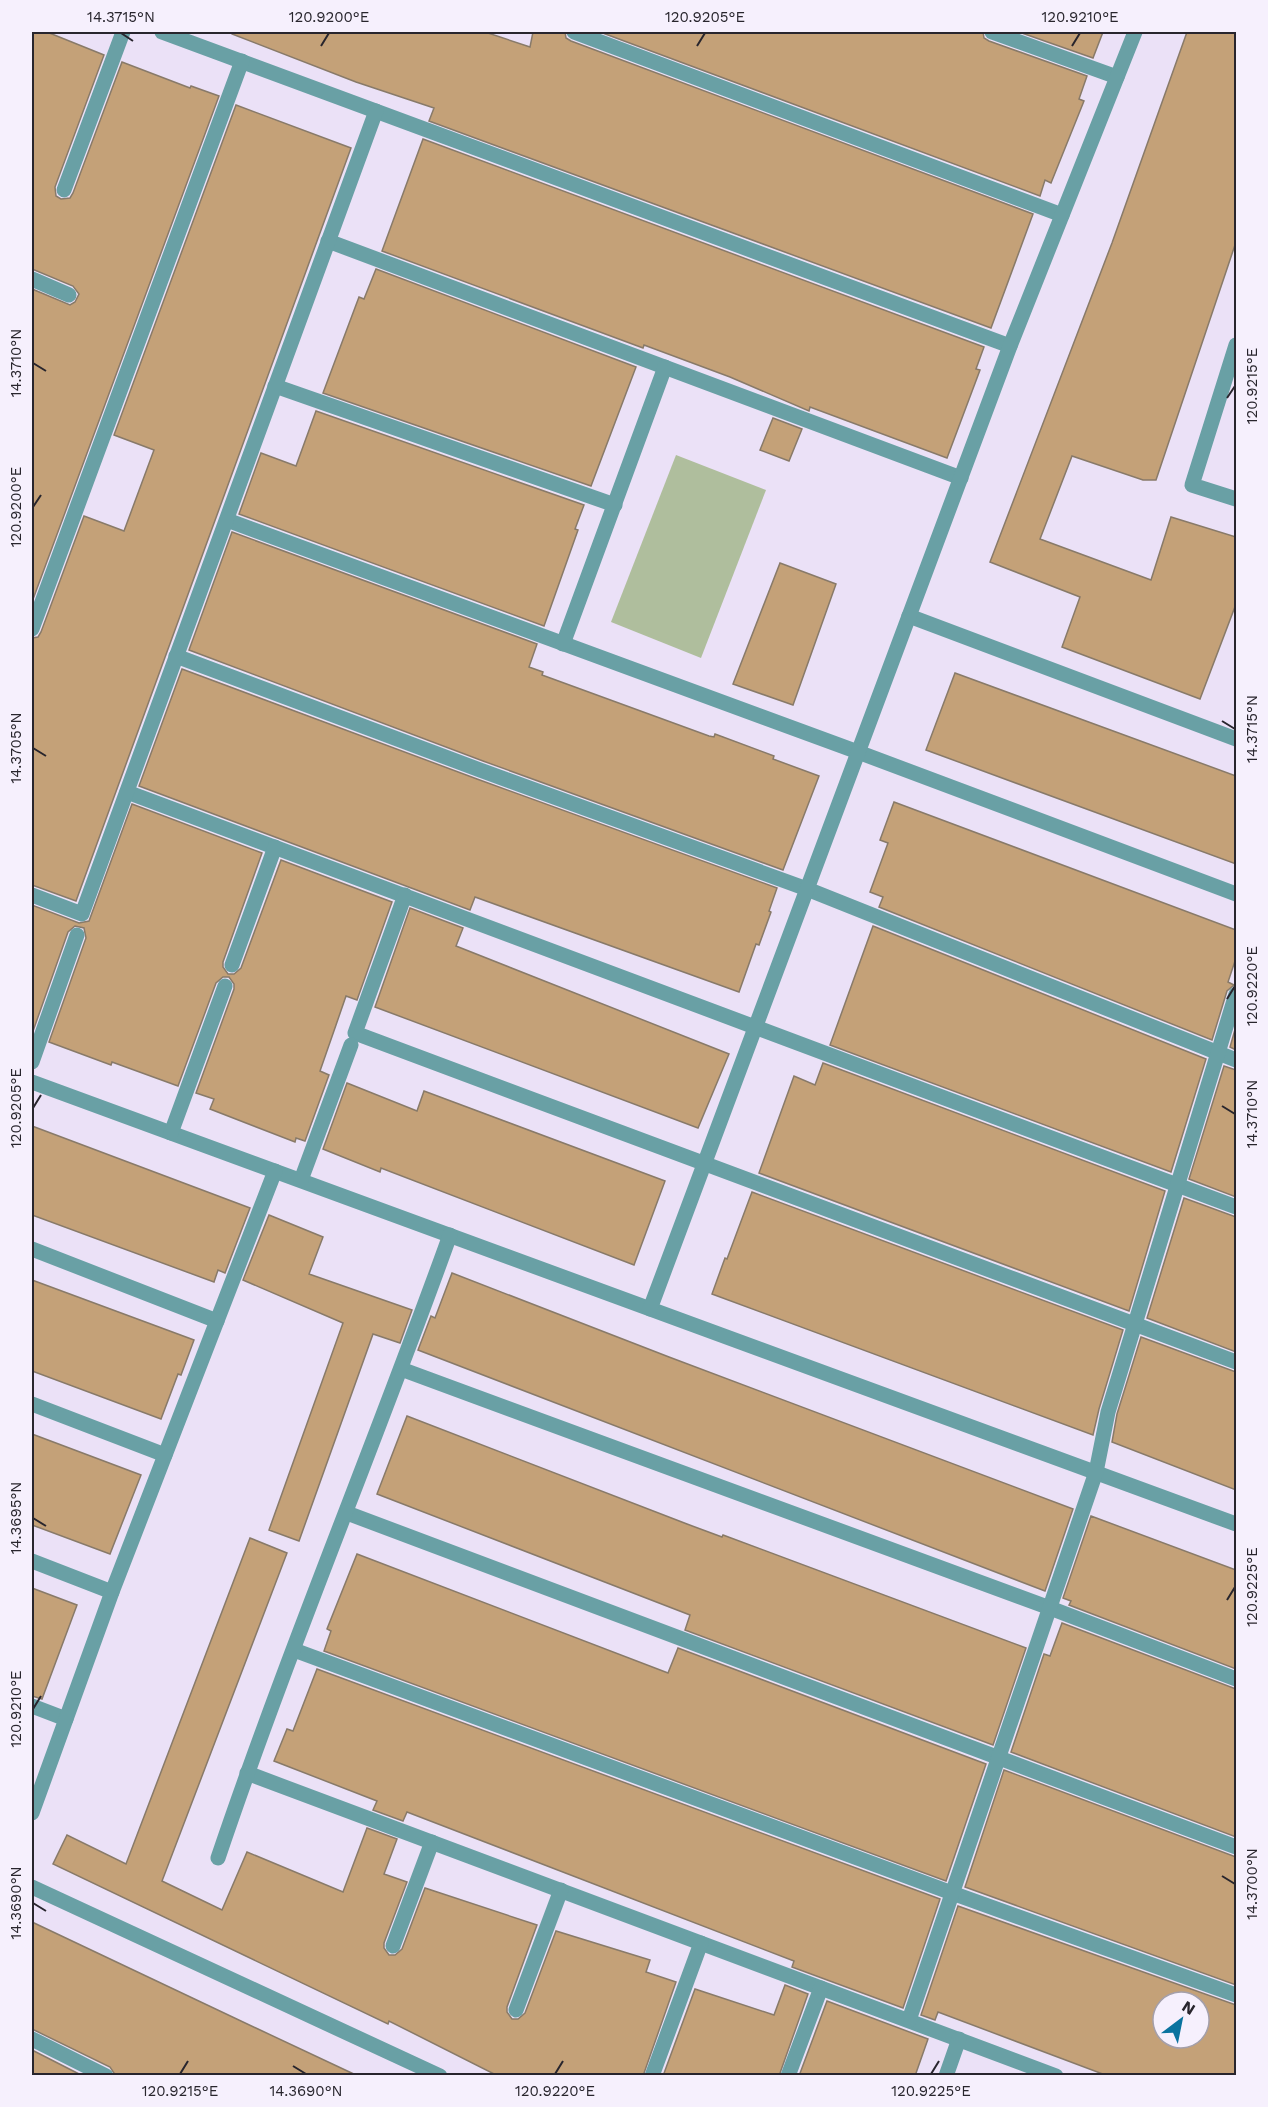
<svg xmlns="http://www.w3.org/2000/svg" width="1268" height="2107" viewBox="0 0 1268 2107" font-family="'Work Sans',sans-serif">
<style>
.green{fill:#afbe9d}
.building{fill:#c4a178;stroke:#887a69;stroke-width:1.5;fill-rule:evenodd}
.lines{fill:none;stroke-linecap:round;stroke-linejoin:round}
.minor{stroke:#69a0a5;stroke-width:15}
.ticks{fill:none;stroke:#28252d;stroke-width:2}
.neatline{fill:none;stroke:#28252d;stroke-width:2}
.ticks-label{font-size:15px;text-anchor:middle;fill:#28252d}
</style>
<rect width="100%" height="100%" fill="#ebe1f7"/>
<path class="green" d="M 676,455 L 766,490 L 701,658 L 611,622 Z"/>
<g class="building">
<path d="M 32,32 L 47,32 L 104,55 L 55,187 L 56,196 L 61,199 L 70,198 L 73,193 L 122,62 L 190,88 L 191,86 L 219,96 L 32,602 L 32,289 L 70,305 L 75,302 L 79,294 L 73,286 L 32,269 Z"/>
<path d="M 232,32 L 485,32 L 530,47 L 533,32 L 565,32 L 566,38 L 571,41 L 1033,214 L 991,328 L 429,121 L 434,108 L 356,82 L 232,34 Z"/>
<path d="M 600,32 L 983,32 L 984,38 L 989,41 L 1087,76 L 1079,99 L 1084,101 L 1051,183 L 1045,180 L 1040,196 Z"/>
<path d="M 1019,32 L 1103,32 L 1093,58 Z"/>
<path d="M 1187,32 L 1236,32 L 1236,242 L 1156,480 L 1143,480 L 1072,456 L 1040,539 L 1151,580 L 1171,517 L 1236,537 L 1236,604 L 1200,699 L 1062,647 L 1080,597 L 990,562 L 1112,243 Z"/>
<path d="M 236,105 L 351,148 L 76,901 L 32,885 L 32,638 L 38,637 L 41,632 L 84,516 L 124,531 L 154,450 L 114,435 Z"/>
<path d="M 423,139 L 984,347 L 976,369 L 980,370 L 947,458 L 810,407 L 809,411 L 730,377 L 644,345 L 643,348 L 382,251 Z"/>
<path d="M 376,269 L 636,367 L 591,486 L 323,393 L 359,297 L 364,299 Z"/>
<path d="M 316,411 L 584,505 L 575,529 L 578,530 L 544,626 L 239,514 L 261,453 L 296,466 Z"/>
<path d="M 773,418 L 802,429 L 789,461 L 760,450 Z"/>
<path d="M 232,532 L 537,644 L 529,667 L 543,672 L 542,675 L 709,736 L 714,737 L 715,734 L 774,756 L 773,759 L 819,776 L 783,870 L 483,761 L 189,650 Z"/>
<path d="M 780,563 L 836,584 L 793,705 L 733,684 Z"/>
<path d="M 182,669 L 477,779 L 777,888 L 769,911 L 771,912 L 759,945 L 756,944 L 739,992 L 475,897 L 470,910 L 139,786 Z"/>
<path d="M 955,673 L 1236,776 L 1236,864 L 926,750 Z"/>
<path d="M 894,802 L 1236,930 L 1236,958 L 1228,982 L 1234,985 L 1227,991 L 1212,1040 L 879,907 L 883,897 L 870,892 L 888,843 L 880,840 Z"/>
<path d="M 132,804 L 262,853 L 223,962 L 223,967 L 228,974 L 234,974 L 241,968 L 281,860 L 392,902 L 357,1000 L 346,996 L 336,1025 L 320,1071 L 329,1075 L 305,1141 L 296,1138 L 295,1142 L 210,1109 L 214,1099 L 196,1093 L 234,989 L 234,984 L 229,977 L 223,977 L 216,983 L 178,1086 L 112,1062 L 111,1065 L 49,1042 L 86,938 L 84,928 L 75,926 L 68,932 L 32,1034 L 32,905 L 79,923 L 89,921 Z"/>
<path d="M 410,908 L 463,928 L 456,946 L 729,1054 L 698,1128 L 375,1007 Z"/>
<path d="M 873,926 L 1206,1059 L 1171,1172 L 830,1045 Z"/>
<path d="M 1236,1026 L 1236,1050 L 1230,1047 Z"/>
<path d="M 823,1063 L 1165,1191 L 1129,1311 L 759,1173 L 794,1076 L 815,1085 Z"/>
<path d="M 1224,1066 L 1236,1070 L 1236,1197 L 1189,1179 Z"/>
<path d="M 347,1083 L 417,1111 L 424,1091 L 665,1181 L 634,1265 L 381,1168 L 380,1172 L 323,1149 Z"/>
<path d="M 32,1126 L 250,1208 L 225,1273 L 218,1270 L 214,1282 L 32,1215 Z"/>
<path d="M 752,1192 L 1123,1330 L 1099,1409 L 1093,1435 L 712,1294 L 725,1258 L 727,1259 Z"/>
<path d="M 1184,1198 L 1236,1217 L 1236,1352 L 1147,1318 Z"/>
<path d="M 269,1215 L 323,1237 L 309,1274 L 412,1310 L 400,1343 L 373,1334 L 299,1541 L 269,1530 L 343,1323 L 243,1280 Z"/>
<path d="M 452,1273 L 669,1357 L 1073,1509 L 1045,1591 L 418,1350 L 431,1316 L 435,1318 Z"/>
<path d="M 32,1280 L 194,1340 L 181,1375 L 178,1374 L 161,1419 L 32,1371 Z"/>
<path d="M 1141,1337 L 1236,1372 L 1236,1490 L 1112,1442 L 1117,1414 Z"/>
<path d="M 407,1416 L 687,1524 L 722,1537 L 723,1535 L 1026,1648 L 993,1745 L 685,1630 L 690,1615 L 377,1494 Z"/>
<path d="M 32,1434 L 141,1475 L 110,1554 L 32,1525 Z"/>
<path d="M 1091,1516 L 1236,1570 L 1236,1669 L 1069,1605 L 1071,1601 L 1063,1598 Z"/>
<path d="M 250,1538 L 287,1553 L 162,1881 L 222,1910 L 247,1852 L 343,1892 L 367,1828 L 397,1839 L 384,1874 L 407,1882 L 384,1943 L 384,1948 L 389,1955 L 395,1955 L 402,1949 L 425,1888 L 537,1925 L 507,2007 L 507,2012 L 512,2019 L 518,2019 L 525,2013 L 556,1931 L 650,1960 L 646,1972 L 676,1982 L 643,2076 L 498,2076 L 389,2021 L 388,2024 L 53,1864 L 67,1835 L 126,1864 Z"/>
<path d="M 357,1554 L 668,1673 L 678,1648 L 986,1764 L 946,1881 L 324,1651 L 331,1631 L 327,1629 Z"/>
<path d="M 32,1588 L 77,1605 L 42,1699 L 32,1696 Z"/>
<path d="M 1062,1623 L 1236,1689 L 1236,1837 L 1011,1752 L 1044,1654 L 1050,1656 Z"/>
<path d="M 317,1669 L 940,1899 L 903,2008 L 792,1967 L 794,1961 L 407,1812 L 403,1821 L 373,1810 L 377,1801 L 274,1761 L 287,1729 L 293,1731 Z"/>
<path d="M 1004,1770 L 1236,1857 L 1236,1985 L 965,1887 Z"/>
<path d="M 958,1906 L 1236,2005 L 1236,2076 L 1108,2076 L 938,2012 L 935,2020 L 921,2015 ZM 1163,2002 L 1199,2002 L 1199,2038 L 1163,2038 Z"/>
<path d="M 32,1922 L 258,2029 L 358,2076 L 116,2076 L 110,2067 L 32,2029 Z"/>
<path d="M 785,1985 L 808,1994 L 779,2076 L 663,2076 L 695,1989 L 774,2015 Z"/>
<path d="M 827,2001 L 928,2039 L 915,2076 L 799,2076 Z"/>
<path d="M 32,2050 L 83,2076 L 32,2076 Z"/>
</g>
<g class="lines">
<g class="minor">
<path d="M 162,32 L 1010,346"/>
<path d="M 574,32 L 1062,215"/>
<path d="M 992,32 L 1117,77"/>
<path d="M 64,190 L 123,32"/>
<path d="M 328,241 L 961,478"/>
<path d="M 32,279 L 69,295"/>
<path d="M 1236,345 L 1192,485 L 1236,499"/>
<path d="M 275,386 L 615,505"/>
<path d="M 227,520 L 858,752 L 1236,894"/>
<path d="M 909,616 L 1236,739"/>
<path d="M 32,629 L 242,61"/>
<path d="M 563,644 L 665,367"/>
<path d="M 176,656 L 480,770 L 807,889 L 1236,1060"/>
<path d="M 127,792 L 1236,1207"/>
<path d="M 32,895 L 82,914 L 376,111"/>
<path d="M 405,895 L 355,1033 L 1236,1362"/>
<path d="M 232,965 L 275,847"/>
<path d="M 32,1062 L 77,935"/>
<path d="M 32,1082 L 1236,1524"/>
<path d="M 171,1133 L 225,986"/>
<path d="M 301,1180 L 351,1045"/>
<path d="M 32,1249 L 217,1321"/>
<path d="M 650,1309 L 1010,346 L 1135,32"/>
<path d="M 401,1369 L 1050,1608 L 1236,1679"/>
<path d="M 32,1404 L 165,1455"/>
<path d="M 347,1513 L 1236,1847"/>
<path d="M 32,1561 L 112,1592"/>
<path d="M 294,1650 L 952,1893 L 1236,1995"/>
<path d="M 32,1706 L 66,1719"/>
<path d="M 247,1773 L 1056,2076"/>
<path d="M 32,1813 L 112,1592 L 275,1171"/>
<path d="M 218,1858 C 289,1648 375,1444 450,1235"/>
<path d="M 32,1887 L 440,2076"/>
<path d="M 393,1946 L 432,1842"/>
<path d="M 516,2010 L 561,1890"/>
<path d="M 909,2020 L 1096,1472 L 1108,1412 L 1236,994"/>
<path d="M 32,2039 L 106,2076"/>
<path d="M 652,2076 L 701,1943"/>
<path d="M 788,2076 L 821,1988"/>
<path d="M 946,2076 L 959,2039"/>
</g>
</g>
<path class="ticks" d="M 121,33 L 133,41M 321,46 L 329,33M 697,46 L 705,33M 1072,46 L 1080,33M 33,363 L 46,371M 1227,398 L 1235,386M 33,507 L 41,495M 1222,721 L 1235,729M 33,748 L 46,756M 1227,999 L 1235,986M 1222,1106 L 1235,1114M 33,1108 L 41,1095M 33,1518 L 46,1526M 1227,1600 L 1235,1587M 33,1709 L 41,1696M 1222,1876 L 1235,1884M 33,1903 L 46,1911M 293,2066 L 306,2074M 180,2074 L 188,2061M 555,2074 L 563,2061M 931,2074 L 939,2061"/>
<rect width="1268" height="2107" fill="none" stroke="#f6f0fd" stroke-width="66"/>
<g transform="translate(1181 2020) rotate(32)"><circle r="28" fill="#f6f0fd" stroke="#a49faa" stroke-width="1.5"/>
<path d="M0-4.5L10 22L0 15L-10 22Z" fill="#0a739f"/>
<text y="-9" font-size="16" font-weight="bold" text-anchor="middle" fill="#28252d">N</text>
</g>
<rect x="33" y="33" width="1202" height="2041" class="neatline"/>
<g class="ticks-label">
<text x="121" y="22">14.3715°N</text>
<text x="329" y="22">120.9200°E</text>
<text x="705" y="22">120.9205°E</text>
<text x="1080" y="22">120.9210°E</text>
<text transform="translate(16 363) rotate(-90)" y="5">14.3710°N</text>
<text transform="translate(1252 386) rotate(-90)" y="5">120.9215°E</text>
<text transform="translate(16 507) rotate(-90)" y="5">120.9200°E</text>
<text transform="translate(1252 729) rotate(-90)" y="5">14.3715°N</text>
<text transform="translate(16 748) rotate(-90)" y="5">14.3705°N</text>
<text transform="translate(1252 986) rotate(-90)" y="5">120.9220°E</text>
<text transform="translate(16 1108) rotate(-90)" y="5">120.9205°E</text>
<text transform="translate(1252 1114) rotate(-90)" y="5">14.3710°N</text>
<text transform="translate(16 1518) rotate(-90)" y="5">14.3695°N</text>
<text transform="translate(1252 1587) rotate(-90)" y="5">120.9225°E</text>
<text transform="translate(16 1709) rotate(-90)" y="5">120.9210°E</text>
<text transform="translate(1252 1884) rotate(-90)" y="5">14.3700°N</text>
<text transform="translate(16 1903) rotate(-90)" y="5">14.3690°N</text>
<text x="180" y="2096">120.9215°E</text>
<text x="306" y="2096">14.3690°N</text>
<text x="555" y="2096">120.9220°E</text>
<text x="931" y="2096">120.9225°E</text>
</g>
</svg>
